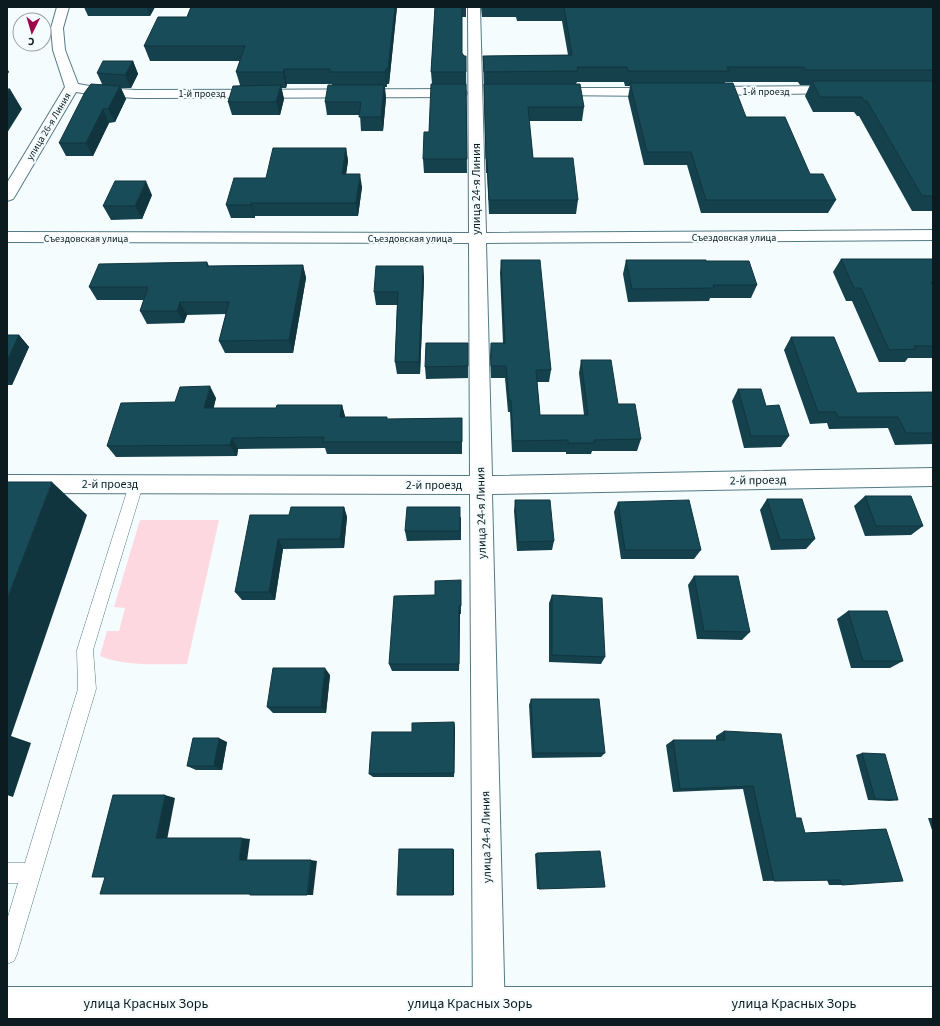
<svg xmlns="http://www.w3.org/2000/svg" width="940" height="1026" viewBox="0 0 940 1026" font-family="'Source Sans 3',sans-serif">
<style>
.green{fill:#fdd8e0}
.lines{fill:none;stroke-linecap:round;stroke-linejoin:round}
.service-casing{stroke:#547a85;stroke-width:1}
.minor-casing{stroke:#547a85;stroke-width:2}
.tertiary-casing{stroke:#547a85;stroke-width:2}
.service{fill:#fff;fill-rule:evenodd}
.minor{fill:#fff;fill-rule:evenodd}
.tertiary{fill:#fff;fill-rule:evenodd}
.wall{fill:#15414d}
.shaded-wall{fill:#11353e}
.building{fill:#184c59;stroke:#11353e}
.labels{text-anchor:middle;stroke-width:4;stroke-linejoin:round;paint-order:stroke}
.far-street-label{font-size:10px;fill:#0c1b20;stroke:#f4fcfe}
.street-label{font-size:12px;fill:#0c1b20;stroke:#f4fcfe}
.near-street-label{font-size:14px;fill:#0c1b20;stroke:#f4fcfe}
</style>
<rect width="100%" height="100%" fill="#f4fcfe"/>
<path class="green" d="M 140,520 L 219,520 L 187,664 C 158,664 127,667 100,656 L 107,631 L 119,631 L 125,608 L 114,607 Z"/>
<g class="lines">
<defs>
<path id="service" d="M 136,479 L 141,481 L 143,485 L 93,650 L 96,689 L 17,954 L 14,961 L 7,964 L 7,920 L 18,883 L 7,883 L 7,863 L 25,863 L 78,689 L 77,650 L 129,485 L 131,481 Z"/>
<g id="minor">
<path d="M 57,7 L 69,7 L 63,28 L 65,50 L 78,84 L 102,88 L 136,90 L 460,89 L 465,90 L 467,93 L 465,96 L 460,97 L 136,98 L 102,96 L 76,92 L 15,196 L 13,199 L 7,201 L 7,183 L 65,87 L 53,50 L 51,28 Z"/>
<path d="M 468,7 L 480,7 L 486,233 L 933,230 L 933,240 L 486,243 L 492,476 L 933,468 L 933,486 L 492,494 L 505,1019 L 473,1019 L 470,494 L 7,493 L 7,475 L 470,476 L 469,243 L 7,242 L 7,232 L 469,233 Z"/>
<path d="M 838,86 L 843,87 L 845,90 L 843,93 L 707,95 L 702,94 L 700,91 L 702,88 L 707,87 Z"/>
<path d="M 553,88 L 658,88 L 663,89 L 665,92 L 663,95 L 658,96 L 548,95 L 546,92 L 548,89 Z"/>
</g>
<rect id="tertiary" x="7" y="987" width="926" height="32"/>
</defs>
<use href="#service" class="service-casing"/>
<use href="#minor" class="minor-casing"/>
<use href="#tertiary" class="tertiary-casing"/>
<use href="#service" class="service"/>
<use href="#minor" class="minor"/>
<use href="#tertiary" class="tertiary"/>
</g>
<g class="wall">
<path d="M 84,7 L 155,7 L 150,16 L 88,16 Z"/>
<path d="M 191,7 L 397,7 L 389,84 L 387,84 L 387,87 L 385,87 L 386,98 L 383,131 L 361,131 L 360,115 L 327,115 L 325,102 L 332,85 L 332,84 L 287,84 L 286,88 L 281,88 L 284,99 L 280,115 L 232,115 L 228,102 L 240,85 L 236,72 L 240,61 L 150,61 L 144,46 L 187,17 Z"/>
<path d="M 435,7 L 466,7 L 466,17 L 462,17 L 462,53 L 464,56 L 466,56 L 467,173 L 424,173 L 423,159 L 429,132 L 432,84 L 431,72 Z"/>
<path d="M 481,7 L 933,7 L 933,211 L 912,211 L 859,116 L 857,116 L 854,112 L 813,112 L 805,96 L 810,85 L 800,85 L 798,82 L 725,82 L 725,83 L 746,117 L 810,174 L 836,200 L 828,213 L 701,213 L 687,165 L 644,165 L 628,97 L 630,86 L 625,86 L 624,82 L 577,82 L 576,84 L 584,107 L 582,121 L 529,121 L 533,158 L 578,200 L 576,214 L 489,214 L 487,173 L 486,173 L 484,97 L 483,56 L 568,55 L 562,21 L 517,21 L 516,17 L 482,17 Z"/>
<path d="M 133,61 L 138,74 L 131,88 L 121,88 L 126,99 L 115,122 L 109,123 L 93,156 L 66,156 L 59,143 L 102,84 L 97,73 Z"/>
<path d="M 346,148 L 348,161 L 346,174 L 362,187 L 358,216 L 255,216 L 255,218 L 231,218 L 226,205 L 266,178 Z"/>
<path d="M 152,195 L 142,219 L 111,220 L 103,206 Z"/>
<path d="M 841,259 L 933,259 L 933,358 L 908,358 L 905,362 L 879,362 L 852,301 L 846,301 L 833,272 Z"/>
<path d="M 501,260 L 551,370 L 549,382 L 537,382 L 540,415 L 584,415 L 579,373 L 581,360 L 618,404 L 641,439 L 637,451 L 592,451 L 591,454 L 566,454 L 566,452 L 512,452 L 510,412 L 508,412 L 505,378 L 491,378 L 490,356 L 491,343 L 503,343 L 500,273 Z"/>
<path d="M 626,260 L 706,261 L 757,285 L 751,298 L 710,298 L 709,301 L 628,302 L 623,274 Z"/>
<path d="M 207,262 L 209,266 L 303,265 L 306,278 L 293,353 L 225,353 L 219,341 L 226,314 L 187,315 L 184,323 L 147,324 L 140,311 L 144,300 L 97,300 L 89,287 Z"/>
<path d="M 423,266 L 424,279 L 420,374 L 397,374 L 395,362 L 397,305 L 376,305 L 374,292 Z"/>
<path d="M 7,335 L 19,335 L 29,347 L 12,385 L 7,385 Z"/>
<path d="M 791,337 L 857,393 L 933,392 L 933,444 L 895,445 L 888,428 L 829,429 L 827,423 L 810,424 L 784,350 Z"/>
<path d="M 468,343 L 468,378 L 426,379 L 425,367 Z"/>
<path d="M 738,389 L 766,406 L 789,436 L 781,447 L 744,448 L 732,401 Z"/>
<path d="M 216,398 L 213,408 L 276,408 L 342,405 L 345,417 L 387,417 L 387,419 L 462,418 L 462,454 L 327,454 L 325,448 L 238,449 L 237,456 L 116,457 L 107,446 L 175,402 Z"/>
<path d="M 865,496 L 923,526 L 911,535 L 865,536 L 854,506 Z"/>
<path d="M 767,499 L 815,539 L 806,549 L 771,550 L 760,510 Z"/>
<path d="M 515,500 L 554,541 L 552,550 L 517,551 L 514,511 Z"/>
<path d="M 618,502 L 701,550 L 694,559 L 621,559 L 614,512 Z"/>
<path d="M 344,507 L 347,517 L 344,548 L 283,549 L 275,600 L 242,600 L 235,592 L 289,515 Z"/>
<path d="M 461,517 L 461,540 L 407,541 L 405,531 Z"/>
<path d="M 694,576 L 750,632 L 742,640 L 697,639 L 688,585 Z"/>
<path d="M 461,589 L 461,614 L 460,614 L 459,671 L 392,671 L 389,664 L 435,595 Z"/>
<path d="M 552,595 L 605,657 L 601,664 L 549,662 L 549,603 Z"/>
<path d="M 848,611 L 903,661 L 890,668 L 851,668 L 837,619 Z"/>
<path d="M 330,675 L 326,713 L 273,713 L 267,707 Z"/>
<path d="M 531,699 L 605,753 L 601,757 L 532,758 L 529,705 Z"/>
<path d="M 454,722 L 455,728 L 454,777 L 373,777 L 369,774 L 412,732 Z"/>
<path d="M 724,731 L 796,818 L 805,833 L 886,829 L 842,885 L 829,885 L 827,880 L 763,881 L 743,789 L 673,792 L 666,745 L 673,740 L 716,740 L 716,736 Z"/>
<path d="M 227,742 L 222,770 L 196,770 L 187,766 Z"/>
<path d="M 862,753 L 898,800 L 890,801 L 868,800 L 856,755 Z"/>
<path d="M 928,818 L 933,818 L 933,833 Z"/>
<path d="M 537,853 L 539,889 L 537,889 L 535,854 Z"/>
</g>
<g class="shaded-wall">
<path d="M 147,7 L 155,7 L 150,16 Z"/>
<path d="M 395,7 L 397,7 L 389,84 L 388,69 Z"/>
<path d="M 133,61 L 138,74 L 131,88 L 125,75 Z"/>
<path d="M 7,68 L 9,72 L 7,75 Z"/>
<path d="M 284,69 L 287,84 L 286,88 L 283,72 Z"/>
<path d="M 386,69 L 387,84 L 387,87 L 385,72 Z"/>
<path d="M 281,85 L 284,99 L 280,115 L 276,102 Z"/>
<path d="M 384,85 L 386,98 L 383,131 L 381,117 Z"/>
<path d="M 120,86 L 126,99 L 115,122 L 108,109 Z"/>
<path d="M 10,89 L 22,109 L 7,133 L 7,93 Z"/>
<path d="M 103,109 L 109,123 L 93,156 L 86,143 Z"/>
<path d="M 346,148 L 348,161 L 344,188 L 342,174 Z"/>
<path d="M 360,174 L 362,187 L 358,216 L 356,203 Z"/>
<path d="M 146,181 L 152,195 L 142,219 L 135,206 Z"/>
<path d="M 251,203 L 255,216 L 255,218 L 251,205 Z"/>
<path d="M 303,265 L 306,278 L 293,353 L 289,340 Z"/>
<path d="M 423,266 L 424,279 L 420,374 L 419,362 Z"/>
<path d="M 180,302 L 187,315 L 184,323 L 177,311 Z"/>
<path d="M 19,335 L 29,347 L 12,385 L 7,380 L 7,361 Z"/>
<path d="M 210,386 L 216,398 L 211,420 L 204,408 Z"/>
<path d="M 342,405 L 345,416 L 344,428 L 340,417 Z"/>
<path d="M 232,438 L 238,449 L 237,456 L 230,445 Z"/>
<path d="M 52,482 L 87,515 L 11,736 L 31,743 L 13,797 L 7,795 L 7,599 Z"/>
<path d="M 344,507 L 347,517 L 344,548 L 340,539 Z"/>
<path d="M 278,539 L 283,549 L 275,600 L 269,592 Z"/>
<path d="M 459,606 L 460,614 L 459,671 Z"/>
<path d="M 325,668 L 330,675 L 326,713 L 321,707 Z"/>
<path d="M 454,722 L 455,728 L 454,777 Z"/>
<path d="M 219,738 L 227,742 L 222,770 L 214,766 Z"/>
<path d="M 165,795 L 175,798 L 167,840 L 156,838 Z"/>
<path d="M 242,838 L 250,839 L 247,861 L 239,860 Z"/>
<path d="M 453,849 L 454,850 L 454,895 L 453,895 Z"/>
<path d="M 311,860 L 317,861 L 313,895 L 307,895 Z"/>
</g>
<g class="building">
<path d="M 191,7 L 395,7 L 388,69 L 386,69 L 385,72 L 330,72 L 330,69 L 284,69 L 283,72 L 236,72 L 245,46 L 144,46 L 158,17 L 187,17 Z"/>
<path d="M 435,7 L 462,7 L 462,53 L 464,56 L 466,56 L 466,72 L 431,72 Z"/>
<path d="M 564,7 L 933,7 L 933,70 L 806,70 L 804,67 L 727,67 L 729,71 L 628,71 L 627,67 L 577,67 L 578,71 L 484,72 L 483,56 L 572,55 Z"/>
<path d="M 103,61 L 133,61 L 125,75 L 97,73 Z"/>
<path d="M 812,81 L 933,81 L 933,196 L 922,196 L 867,101 L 864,101 L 862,97 L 820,97 Z"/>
<path d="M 630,83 L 733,83 L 746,117 L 785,117 L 810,174 L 823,174 L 836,200 L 706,200 L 691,152 L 647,152 Z"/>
<path d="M 91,84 L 120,86 L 108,109 L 103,109 L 86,143 L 59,143 L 85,92 Z"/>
<path d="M 431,84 L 466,84 L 467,159 L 423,159 L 424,132 L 429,132 Z"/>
<path d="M 484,84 L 580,84 L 584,107 L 528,107 L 533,158 L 573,158 L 578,200 L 489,200 L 487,159 L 486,159 Z"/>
<path d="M 281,85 L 276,102 L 228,102 L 233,86 Z"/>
<path d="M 328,85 L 384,85 L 381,117 L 359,117 L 361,102 L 325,102 Z"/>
<path d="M 7,89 L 10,89 L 7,93 Z"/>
<path d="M 273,148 L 346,148 L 342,174 L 360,174 L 356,203 L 251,203 L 251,205 L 226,205 L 234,178 L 266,178 Z"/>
<path d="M 115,181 L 146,181 L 135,206 L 103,206 Z"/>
<path d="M 841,259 L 933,259 L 933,282 L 931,282 L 933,286 L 933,346 L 914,346 L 916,349 L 889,350 L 861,288 L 854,288 Z"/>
<path d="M 501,260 L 540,260 L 551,370 L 536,370 L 540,415 L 588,415 L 581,360 L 611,360 L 618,404 L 635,404 L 641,439 L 594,440 L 594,443 L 568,443 L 568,440 L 513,441 L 511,400 L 509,400 L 506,366 L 491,366 L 491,343 L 505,343 Z"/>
<path d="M 626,260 L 706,260 L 706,261 L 749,261 L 757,285 L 713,285 L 714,288 L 632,289 Z"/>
<path d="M 207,262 L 207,266 L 303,265 L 289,340 L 219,341 L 229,302 L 180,302 L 177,311 L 140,311 L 148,287 L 89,287 L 99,264 Z"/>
<path d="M 376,266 L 423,266 L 419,362 L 395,362 L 398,292 L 374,292 Z"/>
<path d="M 7,335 L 19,335 L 7,361 Z"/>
<path d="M 791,337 L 834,337 L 857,393 L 933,392 L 933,433 L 906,433 L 898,417 L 838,417 L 836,412 L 818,412 Z"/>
<path d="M 426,343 L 468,343 L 468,366 L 425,367 Z"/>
<path d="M 210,386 L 204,408 L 276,408 L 277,405 L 342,405 L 340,417 L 387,417 L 387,419 L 462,418 L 462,442 L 323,442 L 324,437 L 232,438 L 230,445 L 107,446 L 121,403 L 175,402 L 180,387 Z"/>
<path d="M 738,389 L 761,389 L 766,406 L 779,405 L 789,436 L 751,436 Z"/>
<path d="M 7,482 L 52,482 L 7,599 Z"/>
<path d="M 865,496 L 911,496 L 923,526 L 876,526 Z"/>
<path d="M 767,499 L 802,499 L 815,539 L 780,540 Z"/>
<path d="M 515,500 L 550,500 L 554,541 L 518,542 Z"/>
<path d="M 689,500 L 701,550 L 625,550 L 618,502 Z"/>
<path d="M 291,507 L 344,507 L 340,539 L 278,539 L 269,592 L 235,592 L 250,515 L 289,515 Z"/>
<path d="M 407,507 L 460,507 L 460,531 L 405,531 Z"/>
<path d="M 694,576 L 738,576 L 750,632 L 704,631 Z"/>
<path d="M 461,580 L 461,606 L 459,606 L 459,664 L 389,664 L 394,596 L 435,595 L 435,581 Z"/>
<path d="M 552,595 L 602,598 L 605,657 L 552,655 Z"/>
<path d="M 848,611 L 887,611 L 903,661 L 863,661 Z"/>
<path d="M 273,668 L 325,668 L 321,707 L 267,707 Z"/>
<path d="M 531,699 L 599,699 L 605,753 L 534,753 Z"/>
<path d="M 454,722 L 454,773 L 369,774 L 372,732 L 412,732 L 412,723 Z"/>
<path d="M 724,731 L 781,734 L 796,818 L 801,818 L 805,833 L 886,829 L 903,881 L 842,885 L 840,880 L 774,881 L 753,786 L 680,789 L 673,740 L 725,740 Z"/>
<path d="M 193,738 L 219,738 L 214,766 L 187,766 Z"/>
<path d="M 862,753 L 885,754 L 898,800 L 875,799 Z"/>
<path d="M 113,795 L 165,795 L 156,838 L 242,838 L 239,860 L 311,860 L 307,895 L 250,895 L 250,894 L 100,894 L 105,877 L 92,877 Z"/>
<path d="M 399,849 L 453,849 L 453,895 L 397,895 Z"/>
<path d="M 600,851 L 605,887 L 539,889 L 537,853 Z"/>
</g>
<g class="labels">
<g class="far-street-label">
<text x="766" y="95">1-й проезд</text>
<text x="202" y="97">1-й проезд</text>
<text transform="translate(48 126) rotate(-59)" y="4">улица 26-я Линия</text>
<text x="734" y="241">Съездовская улица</text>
<text x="86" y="242">Съездовская улица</text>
<text x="410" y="242">Съездовская улица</text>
</g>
<g class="street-label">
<text transform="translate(476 189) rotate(-90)" y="4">улица 24-я Линия</text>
<text transform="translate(758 480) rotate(-1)" y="4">2-й проезд</text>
<text x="110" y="488">2-й проезд</text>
<text x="434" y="489">2-й проезд</text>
<text transform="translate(481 513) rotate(-91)" y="4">улица 24-я Линия</text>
<text transform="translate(486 837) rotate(-91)" y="4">улица 24-я Линия</text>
</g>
<g class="near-street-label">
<text x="146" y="1008">улица Красных Зорь</text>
<text x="470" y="1008">улица Красных Зорь</text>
<text x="794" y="1008">улица Красных Зорь</text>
</g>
</g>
<rect width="940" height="1026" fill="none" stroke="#0c1b20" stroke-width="16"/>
<g transform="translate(32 32) rotate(185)"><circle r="19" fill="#f4fcfe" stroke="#97a2a5"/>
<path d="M0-3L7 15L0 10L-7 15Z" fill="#9e044b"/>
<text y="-6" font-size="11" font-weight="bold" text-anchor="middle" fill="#0c1b20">С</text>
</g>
</svg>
